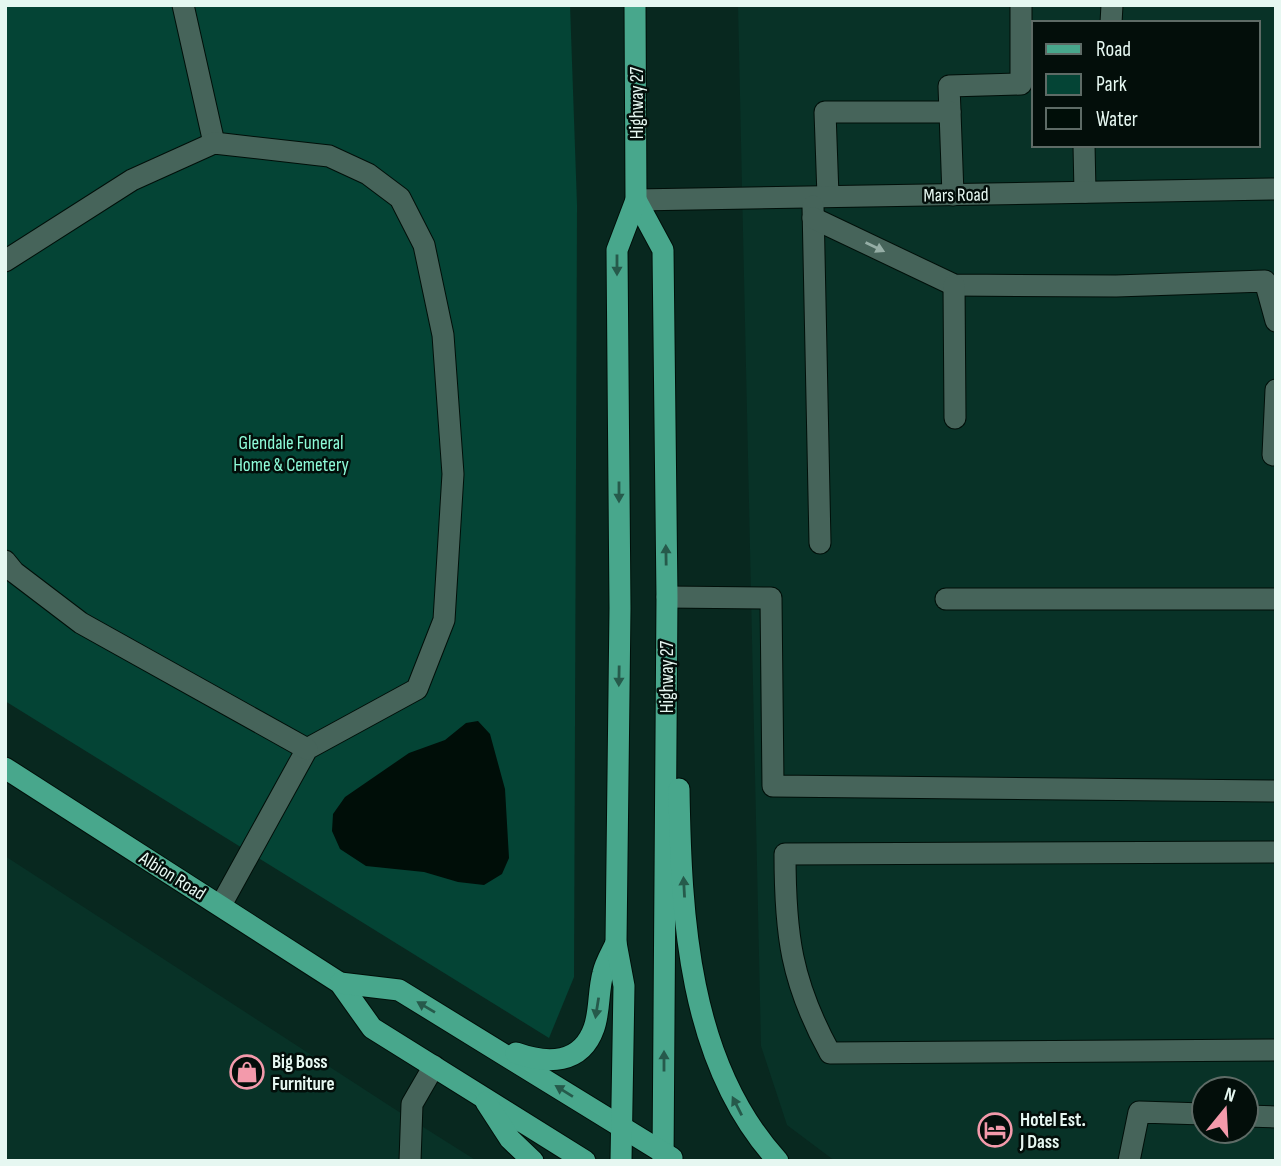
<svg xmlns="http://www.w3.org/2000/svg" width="1281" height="1166" viewBox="0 0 1281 1166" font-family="'Sofia Sans Condensed',sans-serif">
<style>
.built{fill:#083227;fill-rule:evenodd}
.green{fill:#044435}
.water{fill:#000e08}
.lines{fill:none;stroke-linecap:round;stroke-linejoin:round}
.minor-casing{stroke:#000f09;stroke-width:23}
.major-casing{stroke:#000f09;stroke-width:23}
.minor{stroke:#46645a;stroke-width:21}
.major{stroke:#48a78c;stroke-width:21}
.oneway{fill:#96aea6}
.oneway2{fill:#265a4b}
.labels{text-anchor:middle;stroke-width:5;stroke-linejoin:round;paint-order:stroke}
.street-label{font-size:19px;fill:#e6f7f1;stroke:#030e0a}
.park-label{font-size:19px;fill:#8efcd9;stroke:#030e0a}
.poi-label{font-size:19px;font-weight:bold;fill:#e6f7f1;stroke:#030e0a;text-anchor:start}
</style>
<rect width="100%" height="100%" fill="#08281f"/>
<g class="built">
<path d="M 738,5 L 1276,5 L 1276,1161 L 835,1161 L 787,1125 L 761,1046 ZM 1034,23 L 1258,23 L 1258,145 L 1034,145 ZM 1204,1089 L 1246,1089 L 1246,1131 L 1204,1131 Z"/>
<path d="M 5,856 L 393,1108 L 477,1161 L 5,1161 Z"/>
</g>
<path class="green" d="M 5,5 L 570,5 L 577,205 L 574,977 L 549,1038 L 5,701 Z"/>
<path class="water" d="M 478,721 L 490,734 L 505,789 L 509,858 L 502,874 L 484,885 L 458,882 L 424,872 L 366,866 L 340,849 L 332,831 L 333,814 L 345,797 L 409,753 L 445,740 L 466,723 Z"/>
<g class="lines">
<defs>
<g id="minor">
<path d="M 183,5 L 214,143"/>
<path d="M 1111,23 L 1112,5"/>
<path d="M 950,112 L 949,86 L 1021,84 L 1021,5"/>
<path d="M 1084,145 L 1085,192"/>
<path d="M 828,196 L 825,112 L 950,112 L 953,195"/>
<path d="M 636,200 L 1276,189"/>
<path d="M 813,206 L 820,543"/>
<path d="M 813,218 L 954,285 L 1116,286 L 1265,281 L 1276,321"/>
<path d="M 5,261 L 132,180 L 214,143 L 329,156 L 368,174 L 400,198 L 424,245 L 443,335 L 453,474 L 444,620 L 417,689 L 307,749 L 221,905"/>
<path d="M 954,285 L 955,418"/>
<path d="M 1273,455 L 1276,390"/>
<path d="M 5,561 L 14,572 L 81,623 L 307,749"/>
<path d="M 667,597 L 771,598 L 773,786 L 1276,791"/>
<path d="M 946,599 L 1276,599"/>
<path d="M 1276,852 L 785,854 C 785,934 791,982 830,1053 L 1276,1050"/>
<path d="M 1246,1116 L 1276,1117"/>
<path d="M 410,1161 L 412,1104 L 434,1066"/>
<path d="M 1129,1161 L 1139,1112 L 1204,1114"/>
</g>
<g id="major">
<path d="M 636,200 L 663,250 L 667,597 L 663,1161"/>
<path d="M 5,768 L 340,983 L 372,1028 L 585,1161"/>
<path d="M 679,789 C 681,916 688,1063 778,1161"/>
<path d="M 340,983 L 399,990 L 672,1158"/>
<path d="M 516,1053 C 547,1064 581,1065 594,1028 C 600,1011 598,991 603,973 C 605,963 612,952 616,943"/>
<path d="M 486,1102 L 510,1139 L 533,1161"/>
<path d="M 621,1161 L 624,986 L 616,943 L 620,608 L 617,250 L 636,200 L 635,5"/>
</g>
</defs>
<use href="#minor" class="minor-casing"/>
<use href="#major" class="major-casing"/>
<use href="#minor" class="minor"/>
<use href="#major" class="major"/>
</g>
<defs><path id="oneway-solid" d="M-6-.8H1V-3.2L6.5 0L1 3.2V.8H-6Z" transform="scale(1.75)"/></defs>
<use class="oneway" href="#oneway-solid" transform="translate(875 247) rotate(26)"/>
<g class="oneway2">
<use href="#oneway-solid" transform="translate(617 265) rotate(90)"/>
<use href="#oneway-solid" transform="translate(619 492) rotate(90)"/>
<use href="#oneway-solid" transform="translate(666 555) rotate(-91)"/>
<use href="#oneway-solid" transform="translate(619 676) rotate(91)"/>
<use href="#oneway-solid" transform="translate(684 887) rotate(-93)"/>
<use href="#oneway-solid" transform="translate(426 1007) rotate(-149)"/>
<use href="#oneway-solid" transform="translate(597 1008) rotate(99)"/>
<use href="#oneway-solid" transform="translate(664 1061) rotate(-90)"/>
<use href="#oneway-solid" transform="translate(564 1091) rotate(-148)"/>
<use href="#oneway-solid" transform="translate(737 1106) rotate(-117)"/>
</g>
<defs>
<symbol id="shop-ring" viewBox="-11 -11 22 22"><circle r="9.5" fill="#030e0a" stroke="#f39aab" stroke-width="1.5"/><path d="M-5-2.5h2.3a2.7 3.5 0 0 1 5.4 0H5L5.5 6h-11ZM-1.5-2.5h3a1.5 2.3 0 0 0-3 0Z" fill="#f39aab"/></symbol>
<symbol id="hotel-ring" viewBox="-11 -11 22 22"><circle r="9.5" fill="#030e0a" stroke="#f39aab" stroke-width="1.5"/><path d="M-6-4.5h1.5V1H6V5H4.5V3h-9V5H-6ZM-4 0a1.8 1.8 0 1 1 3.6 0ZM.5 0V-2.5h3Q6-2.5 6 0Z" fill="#f39aab"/></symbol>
</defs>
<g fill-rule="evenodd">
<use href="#shop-ring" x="228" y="1053" width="38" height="38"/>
<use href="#hotel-ring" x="976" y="1111" width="38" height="38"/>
</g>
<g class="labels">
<g class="street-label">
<text transform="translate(636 103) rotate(-90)" y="7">Highway 27</text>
<text transform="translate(956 194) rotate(-1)" y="7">Mars Road</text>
<text transform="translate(666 677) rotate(-90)" y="7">Highway 27</text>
<text transform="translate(173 875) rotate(32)" y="7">Albion Road</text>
</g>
<g class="park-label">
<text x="291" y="449">Glendale Funeral<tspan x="291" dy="22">Home &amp; Cemetery</tspan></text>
</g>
<g class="poi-label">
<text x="272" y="1068">Big Boss<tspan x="272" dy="22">Furniture</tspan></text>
<text x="1020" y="1126">Hotel Est.<tspan x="1020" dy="22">J Dass</tspan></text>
</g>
</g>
<rect width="1281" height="1166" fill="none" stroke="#e6f7f1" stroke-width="14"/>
<rect x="1032" y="21" width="228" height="126" fill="#030e0a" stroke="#5e6b66" stroke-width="2"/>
<rect x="1046" y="44" width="35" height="10" fill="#48a78c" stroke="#5e6b66" stroke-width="2"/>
<text x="1096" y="56" font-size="21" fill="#e6f7f1">Road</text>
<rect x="1046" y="74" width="35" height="21" fill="#044435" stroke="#5e6b66" stroke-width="2"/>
<text x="1096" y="91" font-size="21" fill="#e6f7f1">Park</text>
<rect x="1046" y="108" width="35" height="21" fill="#000e08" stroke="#5e6b66" stroke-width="2"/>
<text x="1096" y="126" font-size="21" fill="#e6f7f1">Water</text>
<g transform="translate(1225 1110) rotate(18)"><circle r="33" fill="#030e0a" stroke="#5e6b66" stroke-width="2"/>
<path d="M0-5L12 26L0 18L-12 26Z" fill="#f39aab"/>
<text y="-10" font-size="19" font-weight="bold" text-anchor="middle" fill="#e6f7f1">N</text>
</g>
</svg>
